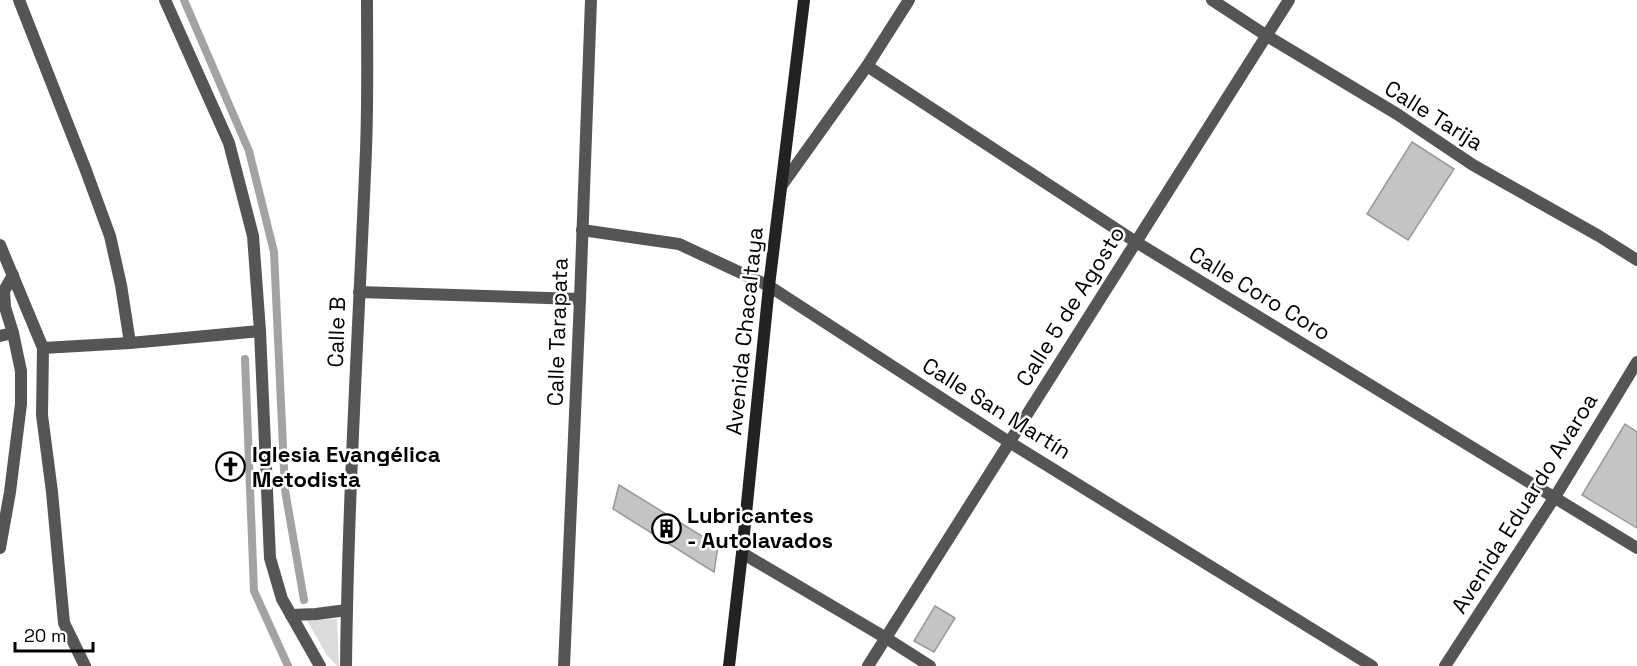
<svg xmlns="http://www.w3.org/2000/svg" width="1637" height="666" viewBox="0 0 1637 666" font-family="'Space Grotesk',sans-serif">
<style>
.green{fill:#dcdcdc}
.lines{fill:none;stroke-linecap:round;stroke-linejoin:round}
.stream{stroke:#a3a3a3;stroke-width:8}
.building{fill:#c4c4c4;stroke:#999;stroke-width:1.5}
.street{stroke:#555;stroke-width:12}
.secondary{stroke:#222;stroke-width:12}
.labels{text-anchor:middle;stroke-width:5;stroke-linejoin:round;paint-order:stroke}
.street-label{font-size:22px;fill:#000;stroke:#fff}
.poi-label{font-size:22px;font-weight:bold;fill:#000;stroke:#fff;text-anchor:start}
</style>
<rect width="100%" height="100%" fill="#fff"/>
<path class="green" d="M 337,619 L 339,666 L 337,666 L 326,654 L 307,620 Z"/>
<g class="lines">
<g class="stream">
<path d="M 184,0 L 249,151 L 274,252 L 285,490 L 304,600"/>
<path d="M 245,359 L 254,591 L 288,666"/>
</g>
</g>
<g class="building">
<path d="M 1412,142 L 1454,169 L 1408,240 L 1367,214 Z"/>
<path d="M 1625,424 L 1637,432 L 1637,528 L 1582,495 Z"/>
<path d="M 619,485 L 718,546 L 714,572 L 613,509 Z"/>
<path d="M 935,606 L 955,618 L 934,652 L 914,641 Z"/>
</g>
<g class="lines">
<g class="street">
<path d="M 19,0 L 85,168 L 110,236 L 121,285 L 130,343"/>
<path d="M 165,0 L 229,143 L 253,236 L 260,331 L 270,558 L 282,599 L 320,666"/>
<path d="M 1212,0 L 1267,36 L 1397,114 L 1473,165 L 1599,236 L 1637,260"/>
<path d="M 867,66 L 1136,242 L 1637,548"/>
<path d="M 782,185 L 867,66 L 909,0"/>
<path d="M 582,230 L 679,244 L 769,286 L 1009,442 L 1372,666"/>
<path d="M 0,245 L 43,348 L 42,415 L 52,492 L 64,623 L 85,666"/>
<path d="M 359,292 L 580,299"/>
<path d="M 0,336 L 13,333"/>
<path d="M 43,348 L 130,343 L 260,331"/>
<path d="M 0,548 L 10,492 L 21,404 L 21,371 L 13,333 L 5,307 L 4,291 L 13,275"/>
<path d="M 742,553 L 886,638 L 930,666"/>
<path d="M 291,615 L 316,614 L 347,610"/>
<path d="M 346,666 C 348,494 359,322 366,150 C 368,100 367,50 367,0"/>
<path d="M 564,666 L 580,299 L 591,0"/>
<path d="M 868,666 L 1289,0"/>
<path d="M 1445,666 L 1558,492 L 1637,362"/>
</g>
<path class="secondary" d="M 729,666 L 742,553 L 769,286 L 804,0"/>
</g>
<defs>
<symbol id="church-ring" viewBox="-11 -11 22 22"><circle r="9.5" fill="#fff" stroke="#000" stroke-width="1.5"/><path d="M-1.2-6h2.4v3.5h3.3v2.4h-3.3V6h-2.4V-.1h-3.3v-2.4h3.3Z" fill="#000"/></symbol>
<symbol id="building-ring" viewBox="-11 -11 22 22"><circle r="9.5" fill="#fff" stroke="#000" stroke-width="1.5"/><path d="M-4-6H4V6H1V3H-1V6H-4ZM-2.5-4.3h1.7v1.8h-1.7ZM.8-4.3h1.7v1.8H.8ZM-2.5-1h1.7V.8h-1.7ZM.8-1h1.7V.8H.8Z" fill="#000"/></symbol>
</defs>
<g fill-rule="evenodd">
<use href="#church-ring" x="214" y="450" width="33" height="33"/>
<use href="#building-ring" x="650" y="512" width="33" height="33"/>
</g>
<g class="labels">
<g class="street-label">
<text transform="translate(1434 115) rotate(32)" y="8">Calle Tarija</text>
<text transform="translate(1260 293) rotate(31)" y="8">Calle Coro Coro</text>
<text transform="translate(1070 306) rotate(-58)" y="8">Calle 5 de Agosto</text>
<text transform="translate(744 331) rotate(-84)" y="8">Avenida Chacaltaya</text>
<text transform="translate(336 332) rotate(-88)" y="8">Calle B</text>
<text transform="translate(557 332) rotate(-88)" y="8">Calle Tarapata</text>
<text transform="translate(997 408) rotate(32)" y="8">Calle San Martín</text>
<text transform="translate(1524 503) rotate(-58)" y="8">Avenida Eduardo Avaroa</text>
</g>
<g class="poi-label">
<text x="252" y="462">Iglesia Evangélica<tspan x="252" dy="25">Metodista</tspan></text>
<text x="687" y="523">Lubricantes<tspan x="687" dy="25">- Autolavados</tspan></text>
</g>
</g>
<path d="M15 642v9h78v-9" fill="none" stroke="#000000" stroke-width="3"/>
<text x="24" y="642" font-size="18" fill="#000000" stroke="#ffffff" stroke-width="4.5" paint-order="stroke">20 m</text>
</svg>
